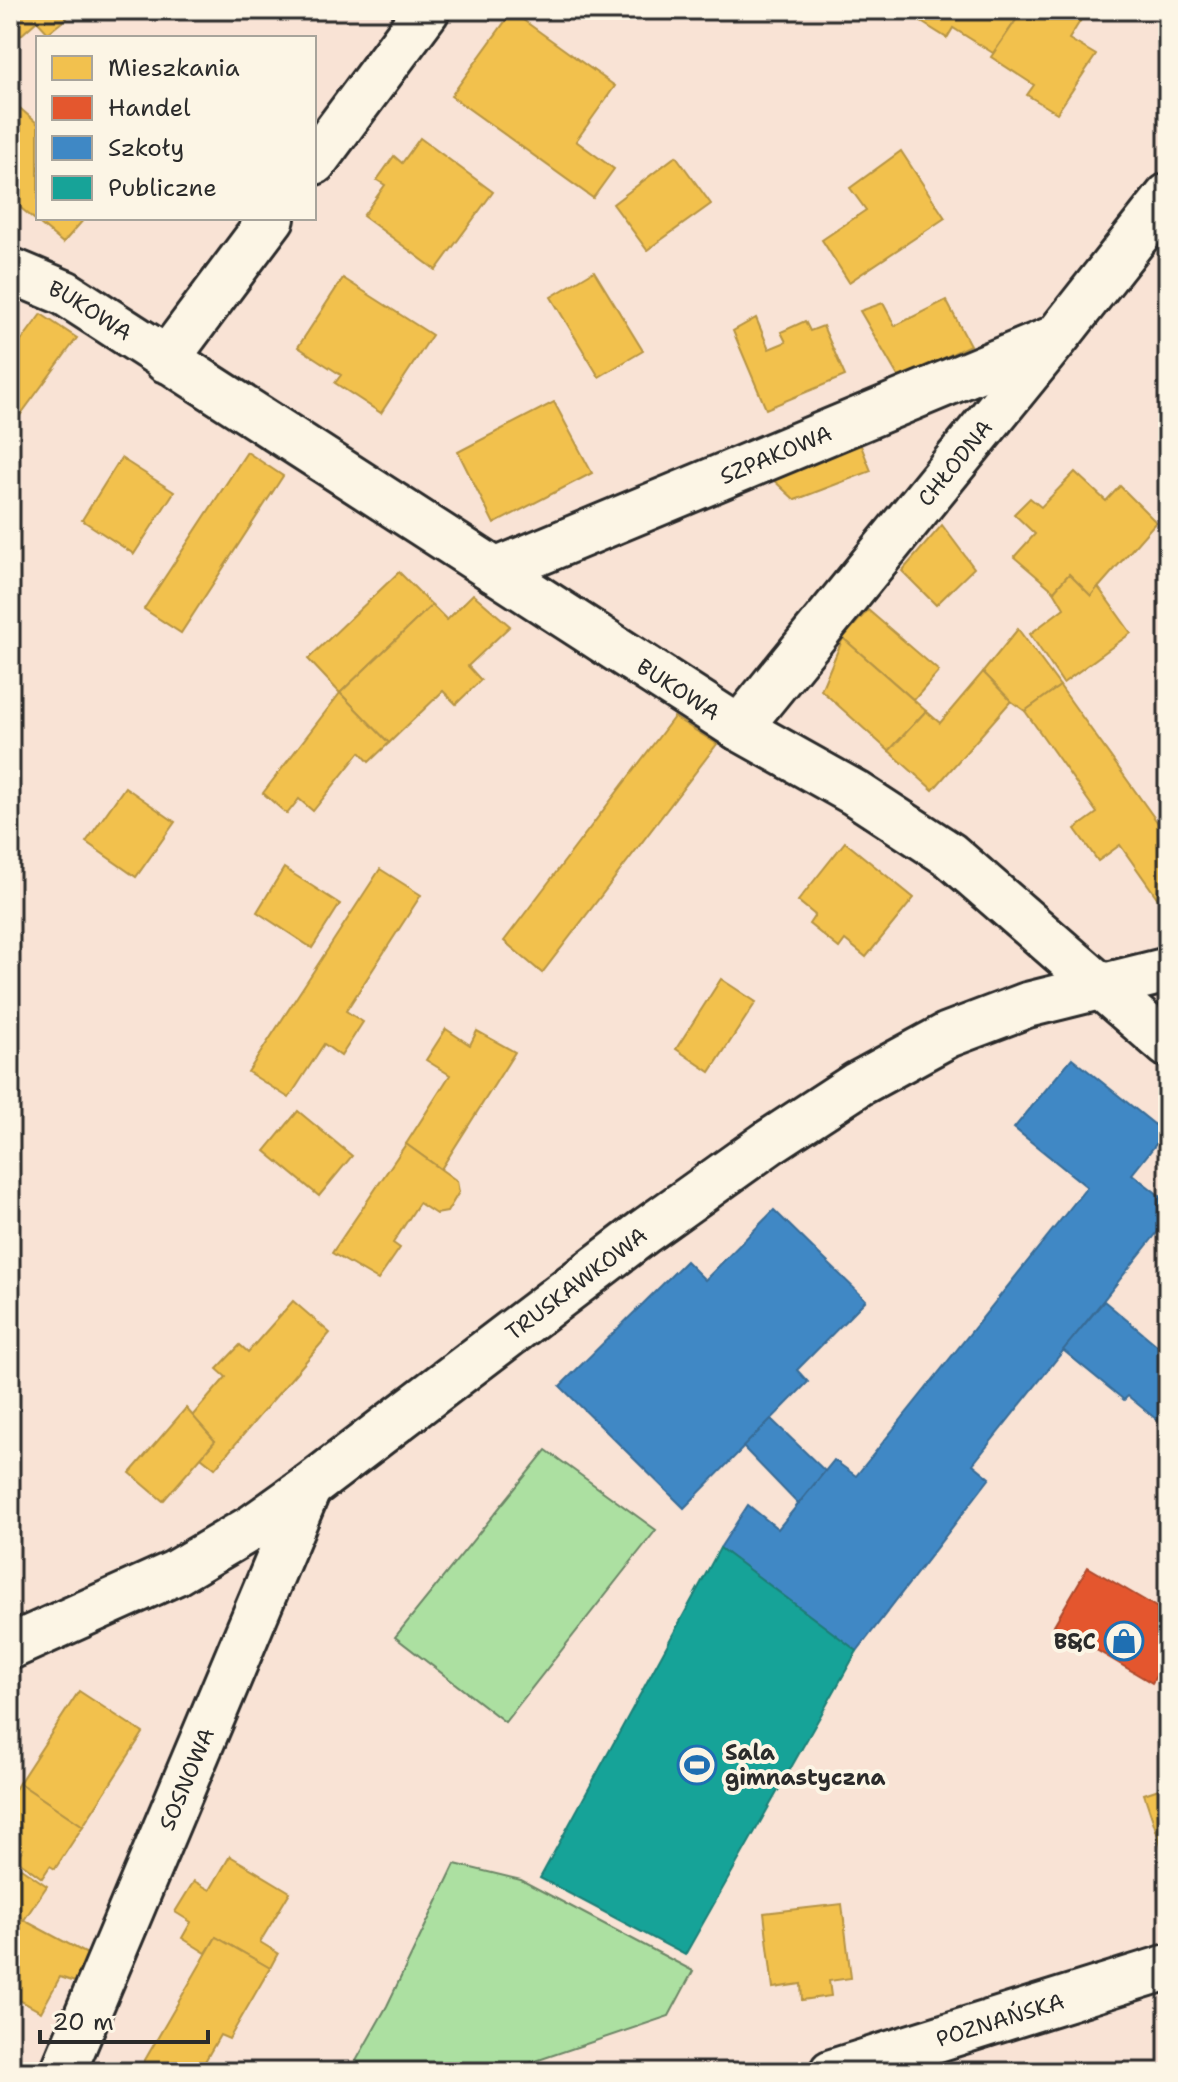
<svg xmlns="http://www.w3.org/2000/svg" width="1178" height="2082" viewBox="0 0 1178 2082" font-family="'Shantell Sans',sans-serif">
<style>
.green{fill:#ace0a1;stroke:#6c8666;stroke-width:2}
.homes{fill:#f2c14e;stroke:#b69444;stroke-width:2}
.shops{fill:#e4572e;stroke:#ac4a2d;stroke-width:2}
.schools{fill:#3f88c5;stroke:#396c97;stroke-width:2}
.public{fill:#17a398;stroke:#1d7f77;stroke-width:2}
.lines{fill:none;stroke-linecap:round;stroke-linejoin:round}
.street-casing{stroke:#2b2b2b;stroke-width:50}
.secondary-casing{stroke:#2b2b2b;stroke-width:50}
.street{stroke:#fcf5e5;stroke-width:44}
.secondary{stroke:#fcf5e5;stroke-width:44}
.labels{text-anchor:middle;stroke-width:8;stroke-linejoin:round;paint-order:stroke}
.street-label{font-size:22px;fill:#2b2b2b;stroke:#fcf5e5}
.poi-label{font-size:22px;font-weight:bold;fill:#2b2b2b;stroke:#fcf5e5;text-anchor:end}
</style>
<rect width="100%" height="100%" fill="#f9e3d5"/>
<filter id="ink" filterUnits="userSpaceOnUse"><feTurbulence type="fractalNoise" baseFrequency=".0125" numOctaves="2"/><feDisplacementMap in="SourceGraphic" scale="16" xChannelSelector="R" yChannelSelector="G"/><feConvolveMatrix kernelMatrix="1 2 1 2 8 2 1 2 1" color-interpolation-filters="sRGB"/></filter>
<g filter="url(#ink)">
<g class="green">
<path d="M 546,1450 L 656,1530 L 505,1722 L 395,1637 Z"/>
<path d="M 455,1864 L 521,1880 L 693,1971 L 669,2016 L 503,2072 L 354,2072 L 356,2061 L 387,2006 Z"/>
</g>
<g class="homes">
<path d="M 10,10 L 69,10 L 65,14 L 67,18 L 48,33 L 37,21 L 10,45 Z"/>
<path d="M 924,10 L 1023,10 L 993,53 L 953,28 L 947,38 L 918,20 Z"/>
<path d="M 1023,10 L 1087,10 L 1069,39 L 1096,55 L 1057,113 L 1027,95 L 1034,85 L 991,57 Z"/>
<path d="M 512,12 L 615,86 L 576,141 L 614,169 L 593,198 L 451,96 Z"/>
<path d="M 14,103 L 38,124 L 38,218 L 85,218 L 63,243 L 10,199 L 10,108 Z"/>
<path d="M 420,138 L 493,192 L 436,270 L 363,216 L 385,185 L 377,180 L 394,156 L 402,163 Z"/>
<path d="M 901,151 L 945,218 L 849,282 L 822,240 L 866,210 L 850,188 Z"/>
<path d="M 676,156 L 711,204 L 647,250 L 613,204 Z"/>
<path d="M 594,271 L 643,351 L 599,377 L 551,297 Z"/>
<path d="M 343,278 L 432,335 L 381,413 L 335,383 L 341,375 L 298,347 Z"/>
<path d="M 946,300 L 970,345 L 914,373 L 899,378 L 860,311 L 883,303 L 895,326 Z"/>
<path d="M 41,314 L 77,338 L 10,429 L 10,356 Z"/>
<path d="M 756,318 L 769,349 L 786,342 L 781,332 L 805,321 L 810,331 L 823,326 L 845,376 L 766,409 L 733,331 Z"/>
<path d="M 554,402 L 592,473 L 494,524 L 458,452 Z"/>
<path d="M 854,428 L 871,471 L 795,500 L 770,477 Z"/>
<path d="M 247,452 L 283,476 L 181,633 L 144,609 Z"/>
<path d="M 121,458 L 174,492 L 134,554 L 82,520 Z"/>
<path d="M 1075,472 L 1106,501 L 1120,486 L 1156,522 L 1091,596 L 1069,574 L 1054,591 L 1014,557 L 1035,534 L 1014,514 L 1030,498 L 1041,507 Z"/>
<path d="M 942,525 L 974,568 L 936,605 L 902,571 Z"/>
<path d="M 399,572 L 432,605 L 340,693 L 308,659 Z"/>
<path d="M 1069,574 L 1091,596 L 1098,587 L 1131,633 L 1063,683 L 1030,634 L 1064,608 L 1054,591 Z"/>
<path d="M 473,594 L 510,626 L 468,666 L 481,680 L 456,704 L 443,691 L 389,743 L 340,693 L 432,605 L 447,620 Z"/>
<path d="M 868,610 L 939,671 L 914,700 L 843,638 Z"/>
<path d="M 1018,629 L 1060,686 L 1025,711 L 1011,701 L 983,672 Z"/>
<path d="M 843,638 L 926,711 L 889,751 L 821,690 Z"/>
<path d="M 983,672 L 1011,701 L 933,790 L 889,751 L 926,711 L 940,723 Z"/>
<path d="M 1060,686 L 1168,837 L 1168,913 L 1120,845 L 1098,861 L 1075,829 L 1097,813 L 1025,711 Z"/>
<path d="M 340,693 L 389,743 L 369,762 L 360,752 L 313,811 L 299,799 L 287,814 L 263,793 Z"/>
<path d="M 674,717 L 717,744 L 542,973 L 504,941 Z"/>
<path d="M 125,787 L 175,822 L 136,877 L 86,842 Z"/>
<path d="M 845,842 L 914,898 L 866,957 L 845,940 L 839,948 L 809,924 L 815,915 L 798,901 Z"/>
<path d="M 284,868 L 340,904 L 312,948 L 257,912 Z"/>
<path d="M 380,869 L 421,895 L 346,1011 L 363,1022 L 341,1056 L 324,1044 L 289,1098 L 248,1072 Z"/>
<path d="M 721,979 L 756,1002 L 710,1072 L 676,1049 Z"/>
<path d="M 446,1029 L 470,1045 L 477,1031 L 515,1052 L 441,1169 L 406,1144 L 450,1075 L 426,1060 Z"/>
<path d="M 298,1111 L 352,1156 L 319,1196 L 265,1151 Z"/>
<path d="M 406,1144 L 457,1181 L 459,1192 L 447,1212 L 436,1214 L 419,1203 L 393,1243 L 400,1248 L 378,1280 L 332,1253 Z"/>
<path d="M 293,1301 L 330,1333 L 215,1468 L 201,1457 L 215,1441 L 192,1416 L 226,1377 L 217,1369 L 240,1345 L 248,1352 Z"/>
<path d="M 186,1408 L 215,1441 L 163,1501 L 130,1473 Z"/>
<path d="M 79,1691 L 143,1733 L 83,1826 L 19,1783 Z"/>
<path d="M 19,1783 L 83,1826 L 55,1869 L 50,1866 L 42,1878 L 16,1859 L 23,1849 L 10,1840 L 10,1797 Z"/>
<path d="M 1168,1786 L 1168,1866 L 1144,1794 Z"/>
<path d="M 230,1856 L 290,1892 L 260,1942 L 278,1953 L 270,1968 L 216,1937 L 206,1953 L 182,1938 L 191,1922 L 175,1912 L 194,1881 L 210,1890 Z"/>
<path d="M 21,1868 L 47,1886 L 24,1920 L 18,1917 L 10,1932 L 10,1879 Z"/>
<path d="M 842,1904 L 851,1978 L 829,1981 L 831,1996 L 802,2000 L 801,1984 L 773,1988 L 764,1913 Z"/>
<path d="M 18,1917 L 91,1956 L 78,1983 L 60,1977 L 41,2012 L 10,1995 L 10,1932 Z"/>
<path d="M 216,1937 L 270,1968 L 229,2039 L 220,2035 L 199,2072 L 138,2072 Z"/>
</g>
<path class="shops" d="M 1088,1567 L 1168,1614 L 1168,1656 L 1152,1683 L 1054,1625 Z"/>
<g class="schools">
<path d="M 1072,1058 L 1165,1133 L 1132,1174 L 1168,1202 L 1168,1219 L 973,1464 L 990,1478 L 857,1651 L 720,1548 L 748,1505 L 778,1529 L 834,1460 L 856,1476 L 1087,1187 L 1014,1128 Z"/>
<path d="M 774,1210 L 866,1300 L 797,1370 L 808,1382 L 684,1508 L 560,1386 L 686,1261 L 705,1280 Z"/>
<path d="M 1104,1301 L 1164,1351 L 1161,1356 L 1168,1361 L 1168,1429 L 1128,1396 L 1124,1400 L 1063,1350 Z"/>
<path d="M 771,1419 L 825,1471 L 798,1504 L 743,1447 Z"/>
</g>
<path class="public" d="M 720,1548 L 857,1651 L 685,1955 L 540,1878 Z"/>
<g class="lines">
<defs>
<g id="street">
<path d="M 314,162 L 427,10"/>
<path id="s1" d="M 10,270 L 65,293 L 739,728 L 855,793 L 950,855 L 1168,1045"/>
<path d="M 166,360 L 272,218"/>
<path id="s2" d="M 495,571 L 1050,340"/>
<path id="s3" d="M 739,728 L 1057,337 L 1168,196"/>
<path id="s4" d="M 63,2072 L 309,1487"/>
</g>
<g id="secondary">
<path id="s5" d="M 10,1647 L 175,1573 L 253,1527 L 309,1487 L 645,1231 L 771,1141 L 858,1084 L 948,1035 L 1027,1005 L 1168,970"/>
<path id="s6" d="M 832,2072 L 1168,1967"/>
</g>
</defs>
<use href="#street" class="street-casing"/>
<use href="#secondary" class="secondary-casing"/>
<use href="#street" class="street"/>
<use href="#secondary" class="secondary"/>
</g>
</g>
<defs>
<symbol id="shop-ring" viewBox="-11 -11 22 22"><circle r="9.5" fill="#fcf5e5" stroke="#1f6fb2" stroke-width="1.5"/><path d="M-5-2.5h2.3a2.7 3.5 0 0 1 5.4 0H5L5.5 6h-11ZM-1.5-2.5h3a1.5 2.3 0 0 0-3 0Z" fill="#1f6fb2"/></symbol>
<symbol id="stadium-ring" viewBox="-11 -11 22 22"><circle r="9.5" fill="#fcf5e5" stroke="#1f6fb2" stroke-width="1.5"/><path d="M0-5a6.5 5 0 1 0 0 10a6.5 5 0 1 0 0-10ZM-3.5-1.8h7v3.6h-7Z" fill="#1f6fb2"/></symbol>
</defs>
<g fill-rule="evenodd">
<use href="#shop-ring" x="1102" y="1619" width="44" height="44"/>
<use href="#stadium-ring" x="675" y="1743" width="44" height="44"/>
</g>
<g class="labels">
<g class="street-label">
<text dy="8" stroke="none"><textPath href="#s1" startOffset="90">BUKOWA</textPath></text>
<text dy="8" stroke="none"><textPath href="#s2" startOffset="304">SZPAKOWA</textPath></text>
<text dy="8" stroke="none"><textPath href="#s3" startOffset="342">CHŁODNA</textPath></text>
<text dy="8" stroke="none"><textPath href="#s1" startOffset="790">BUKOWA</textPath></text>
<text dy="8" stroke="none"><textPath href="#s5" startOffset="676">TRUSKAWKOWA</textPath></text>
<text dy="8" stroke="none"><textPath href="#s4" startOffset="318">SOSNOWA</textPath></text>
<text dy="8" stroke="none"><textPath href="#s6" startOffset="176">POZNAŃSKA</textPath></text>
</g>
<g class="poi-label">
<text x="1096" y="1649">B&amp;C</text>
<text x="725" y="1760" text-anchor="start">Sala<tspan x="725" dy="25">gimnastyczna</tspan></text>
</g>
</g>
<rect width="1178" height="2082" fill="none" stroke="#fcf5e5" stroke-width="40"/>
<rect x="20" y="20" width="1138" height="2042" fill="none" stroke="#2b2b2b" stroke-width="3" filter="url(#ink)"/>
<rect x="36" y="36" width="280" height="184" fill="#fcf5e5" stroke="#a8a49b" stroke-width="2"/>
<rect x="52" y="56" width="40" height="24" fill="#f2c14e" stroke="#a8a49b" stroke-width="2"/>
<text x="108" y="76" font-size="24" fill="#2b2b2b">Mieszkania</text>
<rect x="52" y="96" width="40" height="24" fill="#e4572e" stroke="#a8a49b" stroke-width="2"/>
<text x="108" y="116" font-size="24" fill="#2b2b2b">Handel</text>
<rect x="52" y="136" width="40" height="24" fill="#3f88c5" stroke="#a8a49b" stroke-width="2"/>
<text x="108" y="156" font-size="24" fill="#2b2b2b">Szkoły</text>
<rect x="52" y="176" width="40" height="24" fill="#17a398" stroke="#a8a49b" stroke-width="2"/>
<text x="108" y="196" font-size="24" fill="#2b2b2b">Publiczne</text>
<path d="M40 2030v12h168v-12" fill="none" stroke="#2b2b2b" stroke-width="4"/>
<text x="52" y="2030" font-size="24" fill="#2b2b2b" stroke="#fcf5e5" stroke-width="6" paint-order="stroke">20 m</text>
</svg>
